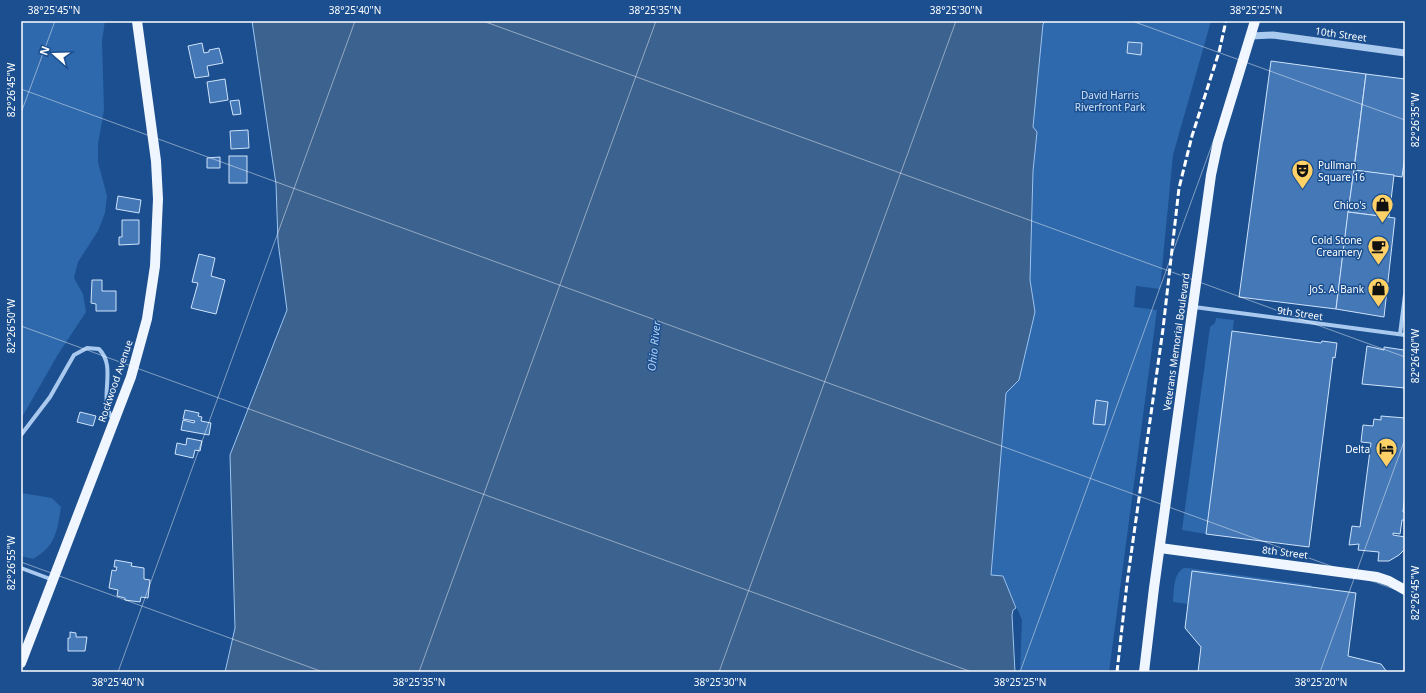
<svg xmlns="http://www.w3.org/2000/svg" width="1426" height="693" viewBox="0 0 1426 693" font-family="'Noto Sans',sans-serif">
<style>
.green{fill:#2e69ad}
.water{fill:#3c6290;stroke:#9cc4f0}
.building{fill:#4478b7;stroke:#cfe3fa}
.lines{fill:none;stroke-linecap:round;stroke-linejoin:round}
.minor{stroke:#a9c9ee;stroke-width:4}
.tertiary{stroke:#a9c9ee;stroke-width:7}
.primary{stroke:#f0f6ff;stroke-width:10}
.rail{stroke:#fff;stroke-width:3;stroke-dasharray:7 3;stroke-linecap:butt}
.ticks{fill:none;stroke:#fff;stroke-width:1;stroke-opacity:0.45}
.labels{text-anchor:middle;stroke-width:3;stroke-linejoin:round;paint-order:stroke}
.street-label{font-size:10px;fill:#fff;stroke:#1b4f8f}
.park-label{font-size:10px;fill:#cfe3fa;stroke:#1b4f8f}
.poi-label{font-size:10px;fill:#fff;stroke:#1b4f8f;text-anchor:end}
.water-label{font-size:11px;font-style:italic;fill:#b5d3f5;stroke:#1b4f8f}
.neatline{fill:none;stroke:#fff;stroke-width:1.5}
.ticks-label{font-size:10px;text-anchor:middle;fill:#fff}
</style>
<rect width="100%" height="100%" fill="#1b4f8f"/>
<g class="green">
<path d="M 21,21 L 105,21 L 102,41 L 104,110 L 98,144 L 98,162 L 107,196 L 105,213 L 98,231 L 78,262 L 74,278 L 83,294 L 86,312 L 57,356 L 21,419 Z"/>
<path d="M 1046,21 L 1211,21 L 1173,155 L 1160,289 L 1136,286 L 1134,307 L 1157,310 L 1109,672 L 1020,672 L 1022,620 L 1003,576 L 991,575 L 1006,393 L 1035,312 L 1030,280 L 1033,171 L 1037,132 L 1033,127 L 1043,24 Z"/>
<path d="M 1216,318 L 1234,320 L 1206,534 L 1182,530 L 1210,327 L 1215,323 Z"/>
<path d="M 21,493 L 52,498 L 61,507 C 57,531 56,546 33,559 L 21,556 Z"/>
<path d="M 1184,568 L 1187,568 L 1312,585 L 1311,587 L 1188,604 L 1173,602 C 1174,591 1173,573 1184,568 Z"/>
</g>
<path class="water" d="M 252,21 L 1046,21 L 1043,24 L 1033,127 L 1037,132 L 1033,171 L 1030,280 L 1035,312 L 1019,380 L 1006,393 L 991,575 L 1003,576 L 1016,608 L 1013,610 L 1012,615 L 1015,672 L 225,672 L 235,628 L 230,455 L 287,310 L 278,242 L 276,184 Z"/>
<g class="building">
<path d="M 1128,42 L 1142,43 L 1141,55 L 1127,53 Z"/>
<path d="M 202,43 L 204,53 L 209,52 L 209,50 L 219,48 L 223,63 L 207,66 L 209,76 L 195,78 L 188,46 Z"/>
<path d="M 1271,61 L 1366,74 L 1336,309 L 1239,297 Z"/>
<path d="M 1366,74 L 1405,79 L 1405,156 L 1402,177 L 1354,170 Z"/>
<path d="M 225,79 L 228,100 L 210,103 L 207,82 Z"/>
<path d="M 239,100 L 241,114 L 233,115 L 230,101 Z"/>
<path d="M 248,130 L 249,148 L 231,149 L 230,131 Z"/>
<rect x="229" y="156" width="18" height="27"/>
<path d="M 220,157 L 220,168 L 207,168 L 207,158 Z"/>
<path d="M 1354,170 L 1394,175 L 1389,217 L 1348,212 Z"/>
<path d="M 118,196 L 141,200 L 139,213 L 116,209 Z"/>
<path d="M 1348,212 L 1395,218 L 1384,317 L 1336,309 Z"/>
<path d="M 122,220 L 139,220 L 139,244 L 119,245 L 119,237 L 122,237 Z"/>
<path d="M 199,254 L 215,258 L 211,276 L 225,280 L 216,314 L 191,308 L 198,283 L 192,282 Z"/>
<path d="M 92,280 L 102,280 L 102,291 L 116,291 L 116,311 L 96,311 L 96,304 L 91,303 Z"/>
<path d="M 1232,331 L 1321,343 L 1322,341 L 1337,343 L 1335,358 L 1333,357 L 1309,547 L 1206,534 Z"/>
<path d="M 1367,346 L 1384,350 L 1384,347 L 1404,350 L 1405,388 L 1362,384 Z"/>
<path d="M 1096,400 L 1108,402 L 1105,425 L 1093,424 Z"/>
<path d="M 185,410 L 199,413 L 198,416 L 202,417 L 201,421 L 211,423 L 209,435 L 181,430 L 183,420 L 194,423 L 195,421 L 183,419 Z"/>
<path d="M 80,412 L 96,416 L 93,426 L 77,422 Z"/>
<path d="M 1381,416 L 1405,418 L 1405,493 L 1403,512 L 1405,512 L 1405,520 L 1402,520 L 1400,534 L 1393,533 L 1393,535 L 1405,537 L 1405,533 L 1405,549 L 1399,555 L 1389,561 L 1378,561 L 1379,552 L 1358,550 L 1359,544 L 1349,545 L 1352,526 L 1360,527 L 1371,443 L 1361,442 L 1363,425 L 1373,426 L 1374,419 L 1381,420 Z"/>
<path d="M 187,438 L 202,441 L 200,451 L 195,450 L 193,458 L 175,454 L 177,443 L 186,445 Z"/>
<path d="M 115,560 L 132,563 L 131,566 L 144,568 L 144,579 L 150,580 L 148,598 L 141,597 L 140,602 L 125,600 L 125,598 L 117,596 L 118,590 L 109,588 L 112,570 L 116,571 L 117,567 L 114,567 Z"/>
<path d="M 1192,571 L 1356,593 L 1348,656 L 1381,664 L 1387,672 L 1191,672 L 1198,672 L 1201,647 L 1185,628 Z"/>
<path d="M 70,632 L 76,633 L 76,637 L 87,637 L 85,651 L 68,651 L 68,638 L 70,638 Z"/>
</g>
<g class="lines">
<g class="minor">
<path d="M 1194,307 L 1405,335"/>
<path d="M 1400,334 L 1405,295"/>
<path d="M 21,435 L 50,397 L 74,355 L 87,348 L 99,349 C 118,368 97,399 113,419"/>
<path d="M 21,568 L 53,580"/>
</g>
<path class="tertiary" d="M 1251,36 L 1273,35 L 1405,53"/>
<g class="primary">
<path d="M 1160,548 L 1377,577 L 1389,581 L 1405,590"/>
<path d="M 21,663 L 131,377 L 147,319 L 155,266 L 158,199 L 156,161 L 137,21"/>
<path d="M 1144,672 L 1154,588 L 1211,175 L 1218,142 L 1255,21"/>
</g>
<path class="rail" d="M 1117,672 L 1127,583 L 1163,329 L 1179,188 L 1192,136 L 1219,52 L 1226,21"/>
</g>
<path class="ticks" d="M 483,21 L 1405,357M 1132,21 L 1405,120M 21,89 L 1405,593M 21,113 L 55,21M 21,326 L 972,672M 21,562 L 323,672M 118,672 L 355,21M 419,672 L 656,21M 719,672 L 956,21M 1020,672 L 1257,21M 1320,672 L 1405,439"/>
<defs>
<symbol id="theatre-pin" viewBox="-11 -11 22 30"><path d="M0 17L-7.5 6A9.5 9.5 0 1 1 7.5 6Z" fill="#ffd166" stroke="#1b4f8f"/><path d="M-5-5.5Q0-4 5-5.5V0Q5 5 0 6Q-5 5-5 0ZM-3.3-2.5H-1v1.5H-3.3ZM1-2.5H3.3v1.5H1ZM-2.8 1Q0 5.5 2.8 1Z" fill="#111"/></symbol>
<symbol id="shop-pin" viewBox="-11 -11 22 30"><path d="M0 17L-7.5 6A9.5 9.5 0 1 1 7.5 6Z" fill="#ffd166" stroke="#1b4f8f"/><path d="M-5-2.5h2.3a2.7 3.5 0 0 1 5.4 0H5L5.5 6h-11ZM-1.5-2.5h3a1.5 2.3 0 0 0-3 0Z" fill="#111"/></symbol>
<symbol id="cafe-pin" viewBox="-11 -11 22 30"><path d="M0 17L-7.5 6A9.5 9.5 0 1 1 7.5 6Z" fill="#ffd166" stroke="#1b4f8f"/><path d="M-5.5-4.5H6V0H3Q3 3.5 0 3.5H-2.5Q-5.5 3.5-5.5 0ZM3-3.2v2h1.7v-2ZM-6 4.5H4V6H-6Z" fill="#111"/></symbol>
<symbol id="hotel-pin" viewBox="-11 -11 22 30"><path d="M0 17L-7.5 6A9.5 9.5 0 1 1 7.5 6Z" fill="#ffd166" stroke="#1b4f8f"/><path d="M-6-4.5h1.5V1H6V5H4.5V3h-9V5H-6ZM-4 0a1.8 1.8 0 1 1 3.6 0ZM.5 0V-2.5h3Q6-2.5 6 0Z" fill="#111"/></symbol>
</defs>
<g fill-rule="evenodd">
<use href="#theatre-pin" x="1290" y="158" width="25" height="34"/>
<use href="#shop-pin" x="1370" y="192" width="25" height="34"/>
<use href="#cafe-pin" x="1366" y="234" width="25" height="34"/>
<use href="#shop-pin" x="1366" y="276" width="25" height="34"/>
<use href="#hotel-pin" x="1374" y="436" width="25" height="34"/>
</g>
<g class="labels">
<g class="street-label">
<text transform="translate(1341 34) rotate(8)" y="4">10th Street</text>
<text transform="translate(1300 313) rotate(8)" y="4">9th Street</text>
<text transform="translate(1176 342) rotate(-82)" y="4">Veterans Memorial Boulevard</text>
<text transform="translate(115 381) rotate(-71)" y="4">Rockwood Avenue</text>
<text transform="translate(1285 552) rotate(7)" y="4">8th Street</text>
</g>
<g class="park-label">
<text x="1110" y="99">David Harris<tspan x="1110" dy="12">Riverfront Park</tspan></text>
</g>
<g class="poi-label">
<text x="1318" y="169" text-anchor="start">Pullman<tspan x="1318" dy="12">Square 16</tspan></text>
<text x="1366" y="209">Chico's</text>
<text x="1362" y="244">Cold Stone<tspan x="1362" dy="12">Creamery</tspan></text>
<text x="1364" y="293">JoS. A. Bank</text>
<text x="1370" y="453">Delta</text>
</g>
<g class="water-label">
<text transform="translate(654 346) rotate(-84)" y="4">Ohio River</text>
</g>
</g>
<rect width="1426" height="693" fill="none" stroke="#1b4f8f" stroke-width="44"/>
<g transform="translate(54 54) rotate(290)" stroke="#1b4f8f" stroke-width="3" paint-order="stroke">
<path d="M0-3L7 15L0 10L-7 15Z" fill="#ffffff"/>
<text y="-6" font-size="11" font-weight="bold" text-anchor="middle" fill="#ffffff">N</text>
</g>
<rect x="22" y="22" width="1382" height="649" class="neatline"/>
<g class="ticks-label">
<text x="54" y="14">38°25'45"N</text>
<text x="355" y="14">38°25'40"N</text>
<text x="655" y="14">38°25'35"N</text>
<text x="956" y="14">38°25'30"N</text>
<text x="1256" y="14">38°25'25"N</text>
<text transform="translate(11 90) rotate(-90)" y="4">82°26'45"W</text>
<text transform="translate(1415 120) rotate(-90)" y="4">82°26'35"W</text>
<text transform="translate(11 326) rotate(-90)" y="4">82°26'50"W</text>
<text transform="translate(1415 356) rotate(-90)" y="4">82°26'40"W</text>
<text transform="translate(11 563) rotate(-90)" y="4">82°26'55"W</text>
<text transform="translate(1415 593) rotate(-90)" y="4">82°26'45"W</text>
<text x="118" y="686">38°25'40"N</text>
<text x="419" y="686">38°25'35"N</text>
<text x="720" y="686">38°25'30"N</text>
<text x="1020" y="686">38°25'25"N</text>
<text x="1321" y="686">38°25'20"N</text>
</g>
</svg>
